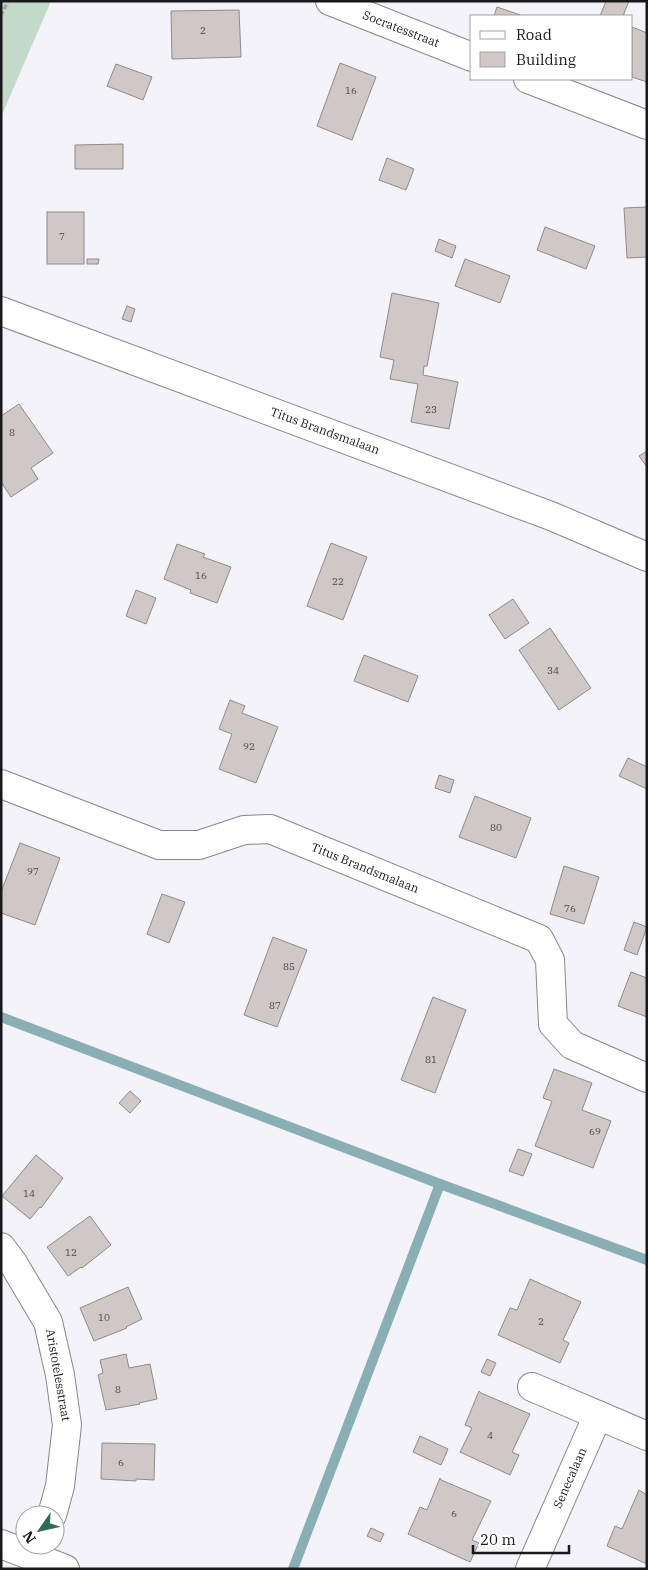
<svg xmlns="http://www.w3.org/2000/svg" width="648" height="1570" viewBox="0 0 648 1570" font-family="'IBM Plex Serif',serif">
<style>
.green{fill:#c4dac8}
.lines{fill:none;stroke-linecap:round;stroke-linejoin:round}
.stream{stroke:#89afb5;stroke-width:10}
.building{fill:#d0c8c6;stroke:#928a89}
.minor-casing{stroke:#87878d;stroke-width:30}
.path{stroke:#9f9fa4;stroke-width:3;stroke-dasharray:5 2.5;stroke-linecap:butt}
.minor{stroke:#fff;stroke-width:28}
.labels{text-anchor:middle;stroke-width:5;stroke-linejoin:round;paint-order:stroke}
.number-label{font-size:10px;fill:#474546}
.street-label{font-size:12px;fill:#19191b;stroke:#fff}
</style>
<rect width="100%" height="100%" fill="#f3f3f9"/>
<path class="green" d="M 1,1 L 51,1 L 1,117 Z"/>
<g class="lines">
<g class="stream">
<path d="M 1,1017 L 440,1184 L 647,1260"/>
<path d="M 293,1569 L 440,1184"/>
</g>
</g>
<g class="building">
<path d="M 606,1 L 629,1 L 623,16 L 600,16 Z"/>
<path d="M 497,7 L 523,16 L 494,16 Z"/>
<path d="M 239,10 L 241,57 L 172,59 L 171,11 Z"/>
<path d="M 632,27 L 647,33 L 647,82 L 632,77 Z"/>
<path d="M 340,63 L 376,77 L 352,140 L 317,126 Z"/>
<path d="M 116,64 L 152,77 L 143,100 L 107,86 Z"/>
<path d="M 123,144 L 123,169 L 75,169 L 75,145 Z"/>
<path d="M 387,158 L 414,169 L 406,190 L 379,180 Z"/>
<path d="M 647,207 L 647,257 L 627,258 L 624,208 Z"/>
<rect x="47" y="212" width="37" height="52"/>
<path d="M 545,227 L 595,246 L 586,269 L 537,250 Z"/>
<path d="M 439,239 L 456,246 L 452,258 L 435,251 Z"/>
<path d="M 87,259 L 99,259 L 98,264 L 87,264 Z"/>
<path d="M 465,259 L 510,276 L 500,303 L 455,286 Z"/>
<path d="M 392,293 L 439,303 L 427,366 L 424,366 L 423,375 L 458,382 L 449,429 L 411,422 L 418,384 L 390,379 L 394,360 L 380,357 Z"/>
<path d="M 127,306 L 135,309 L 131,322 L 122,319 Z"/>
<path d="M 19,404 L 53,453 L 31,468 L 38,479 L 11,497 L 1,482 L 1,416 Z"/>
<path d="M 647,451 L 647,467 L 639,456 Z"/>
<path d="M 331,543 L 367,557 L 343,620 L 307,606 Z"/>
<path d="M 177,544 L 205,554 L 203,557 L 231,567 L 217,603 L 190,593 L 191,590 L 164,579 Z"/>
<path d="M 136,590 L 156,598 L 146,624 L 126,616 Z"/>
<path d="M 513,599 L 529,623 L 505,639 L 489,615 Z"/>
<path d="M 550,628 L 591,688 L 559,710 L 519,650 Z"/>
<path d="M 364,655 L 418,676 L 408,702 L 354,681 Z"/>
<path d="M 230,700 L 245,706 L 242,713 L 278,727 L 256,783 L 219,769 L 232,734 L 219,729 Z"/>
<path d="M 628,758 L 647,767 L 647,789 L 619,776 Z"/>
<path d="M 439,775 L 454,780 L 450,793 L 435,788 Z"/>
<path d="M 475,796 L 531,818 L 516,858 L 459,837 Z"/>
<path d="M 20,843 L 60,858 L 35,925 L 1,913 L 1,892 Z"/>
<path d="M 564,866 L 599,877 L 584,924 L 550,914 Z"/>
<path d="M 162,894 L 185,902 L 169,943 L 147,934 Z"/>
<path d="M 634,922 L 647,927 L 637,955 L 624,950 Z"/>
<path d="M 273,937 L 307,950 L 277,1027 L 244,1015 Z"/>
<path d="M 631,972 L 647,978 L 647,1017 L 618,1006 Z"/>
<path d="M 433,997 L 466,1010 L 435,1093 L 401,1080 Z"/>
<path d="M 554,1069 L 592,1083 L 582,1110 L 611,1121 L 593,1168 L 535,1146 L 552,1101 L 543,1098 Z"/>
<path d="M 130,1091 L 141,1101 L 130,1113 L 119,1103 Z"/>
<path d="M 518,1149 L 532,1154 L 523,1176 L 509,1171 Z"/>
<path d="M 36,1155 L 63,1178 L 41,1208 L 40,1207 L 30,1219 L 2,1196 Z"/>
<path d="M 90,1216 L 111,1245 L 82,1268 L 81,1267 L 68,1276 L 47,1247 Z"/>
<path d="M 530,1279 L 581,1302 L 563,1340 L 569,1343 L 560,1363 L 498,1335 L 510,1308 L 517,1310 Z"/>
<path d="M 128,1287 L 142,1319 L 126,1327 L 127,1328 L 94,1341 L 80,1308 Z"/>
<path d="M 126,1354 L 129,1368 L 150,1364 L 157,1399 L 139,1403 L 140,1404 L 106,1410 L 98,1375 L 103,1373 L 100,1360 Z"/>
<path d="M 487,1359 L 496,1363 L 490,1376 L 481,1372 Z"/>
<path d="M 479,1391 L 481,1393 L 530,1414 L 512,1452 L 519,1455 L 510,1475 L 460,1452 L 472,1428 L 465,1425 Z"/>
<path d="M 420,1436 L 448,1449 L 441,1465 L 413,1452 Z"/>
<path d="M 102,1443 L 155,1444 L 154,1480 L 136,1479 L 136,1481 L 101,1479 Z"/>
<path d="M 440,1478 L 441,1480 L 491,1501 L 472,1540 L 479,1543 L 470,1562 L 408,1534 L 420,1507 L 427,1510 Z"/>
<path d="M 639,1490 L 647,1495 L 647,1564 L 607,1546 L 615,1526 L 622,1529 Z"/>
<path d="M 371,1528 L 384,1534 L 380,1542 L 367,1536 Z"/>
</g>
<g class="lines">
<defs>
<g id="minor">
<path d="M 330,1 L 472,57"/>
<path d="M 528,79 L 647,125"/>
<path d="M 1,311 L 551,516 L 647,557"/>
<path d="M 1,784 L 159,845 L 199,845 L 244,830 L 270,829 L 539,939 L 550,960 L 553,1024 L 572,1045 L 647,1078"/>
<path d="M 1,1247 L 13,1263 L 48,1322 L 60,1375 L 67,1425 L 60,1486 L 52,1515"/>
<path d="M 532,1387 L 647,1436"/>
<path d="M 1,1544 L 65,1569"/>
<path d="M 530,1569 L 598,1415"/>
</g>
</defs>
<use href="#minor" class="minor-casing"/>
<path class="path" d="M 1,16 L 8,1"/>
<use href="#minor" class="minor"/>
</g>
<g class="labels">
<g class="number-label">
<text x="203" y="34">2</text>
<text x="351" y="94">16</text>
<text x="62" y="240">7</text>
<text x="431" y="413">23</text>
<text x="12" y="436">8</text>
<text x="201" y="579">16</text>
<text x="338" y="585">22</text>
<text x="553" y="674">34</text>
<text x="249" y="750">92</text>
<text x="496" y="831">80</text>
<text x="33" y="875">97</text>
<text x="570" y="912">76</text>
<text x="289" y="970">85</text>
<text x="275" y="1009">87</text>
<text x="431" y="1063">81</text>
<text x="595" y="1135">69</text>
<text x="29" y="1197">14</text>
<text x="71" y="1256">12</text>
<text x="104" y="1321">10</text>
<text x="541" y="1325">2</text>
<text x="118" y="1393">8</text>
<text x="490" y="1439">4</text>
<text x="121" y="1466">6</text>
<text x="454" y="1517">6</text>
</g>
<g class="street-label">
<text transform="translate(401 29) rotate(21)" y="4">Socratesstraat</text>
<text transform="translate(325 431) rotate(20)" y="4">Titus Brandsmalaan</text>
<text transform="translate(365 868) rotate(22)" y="4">Titus Brandsmalaan</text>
<text transform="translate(58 1375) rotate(80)" y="4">Aristotelesstraat</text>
<text transform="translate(570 1478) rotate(-66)" y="4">Senecalaan</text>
</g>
</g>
<rect width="648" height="1570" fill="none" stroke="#19191b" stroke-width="5"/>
<rect x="470" y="15" width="162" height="65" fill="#ffffff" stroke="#a3a3a4"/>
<rect x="480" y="31" width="25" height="8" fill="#ffffff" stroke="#a3a3a4"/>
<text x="516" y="40" font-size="15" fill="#19191b">Road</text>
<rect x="480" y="52" width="25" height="15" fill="#d0c8c6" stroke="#a3a3a4"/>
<text x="516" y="65" font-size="15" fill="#19191b">Building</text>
<g transform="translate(40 1530) rotate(236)"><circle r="24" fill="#ffffff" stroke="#a3a3a4"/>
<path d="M0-4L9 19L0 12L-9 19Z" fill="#2e6c58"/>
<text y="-8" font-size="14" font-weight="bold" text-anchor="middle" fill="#19191b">N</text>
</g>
<path d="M473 1545v8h96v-8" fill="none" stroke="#19191b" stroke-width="2.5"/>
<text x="480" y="1545" font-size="15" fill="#19191b" stroke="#ffffff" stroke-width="4" paint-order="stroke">20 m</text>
</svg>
